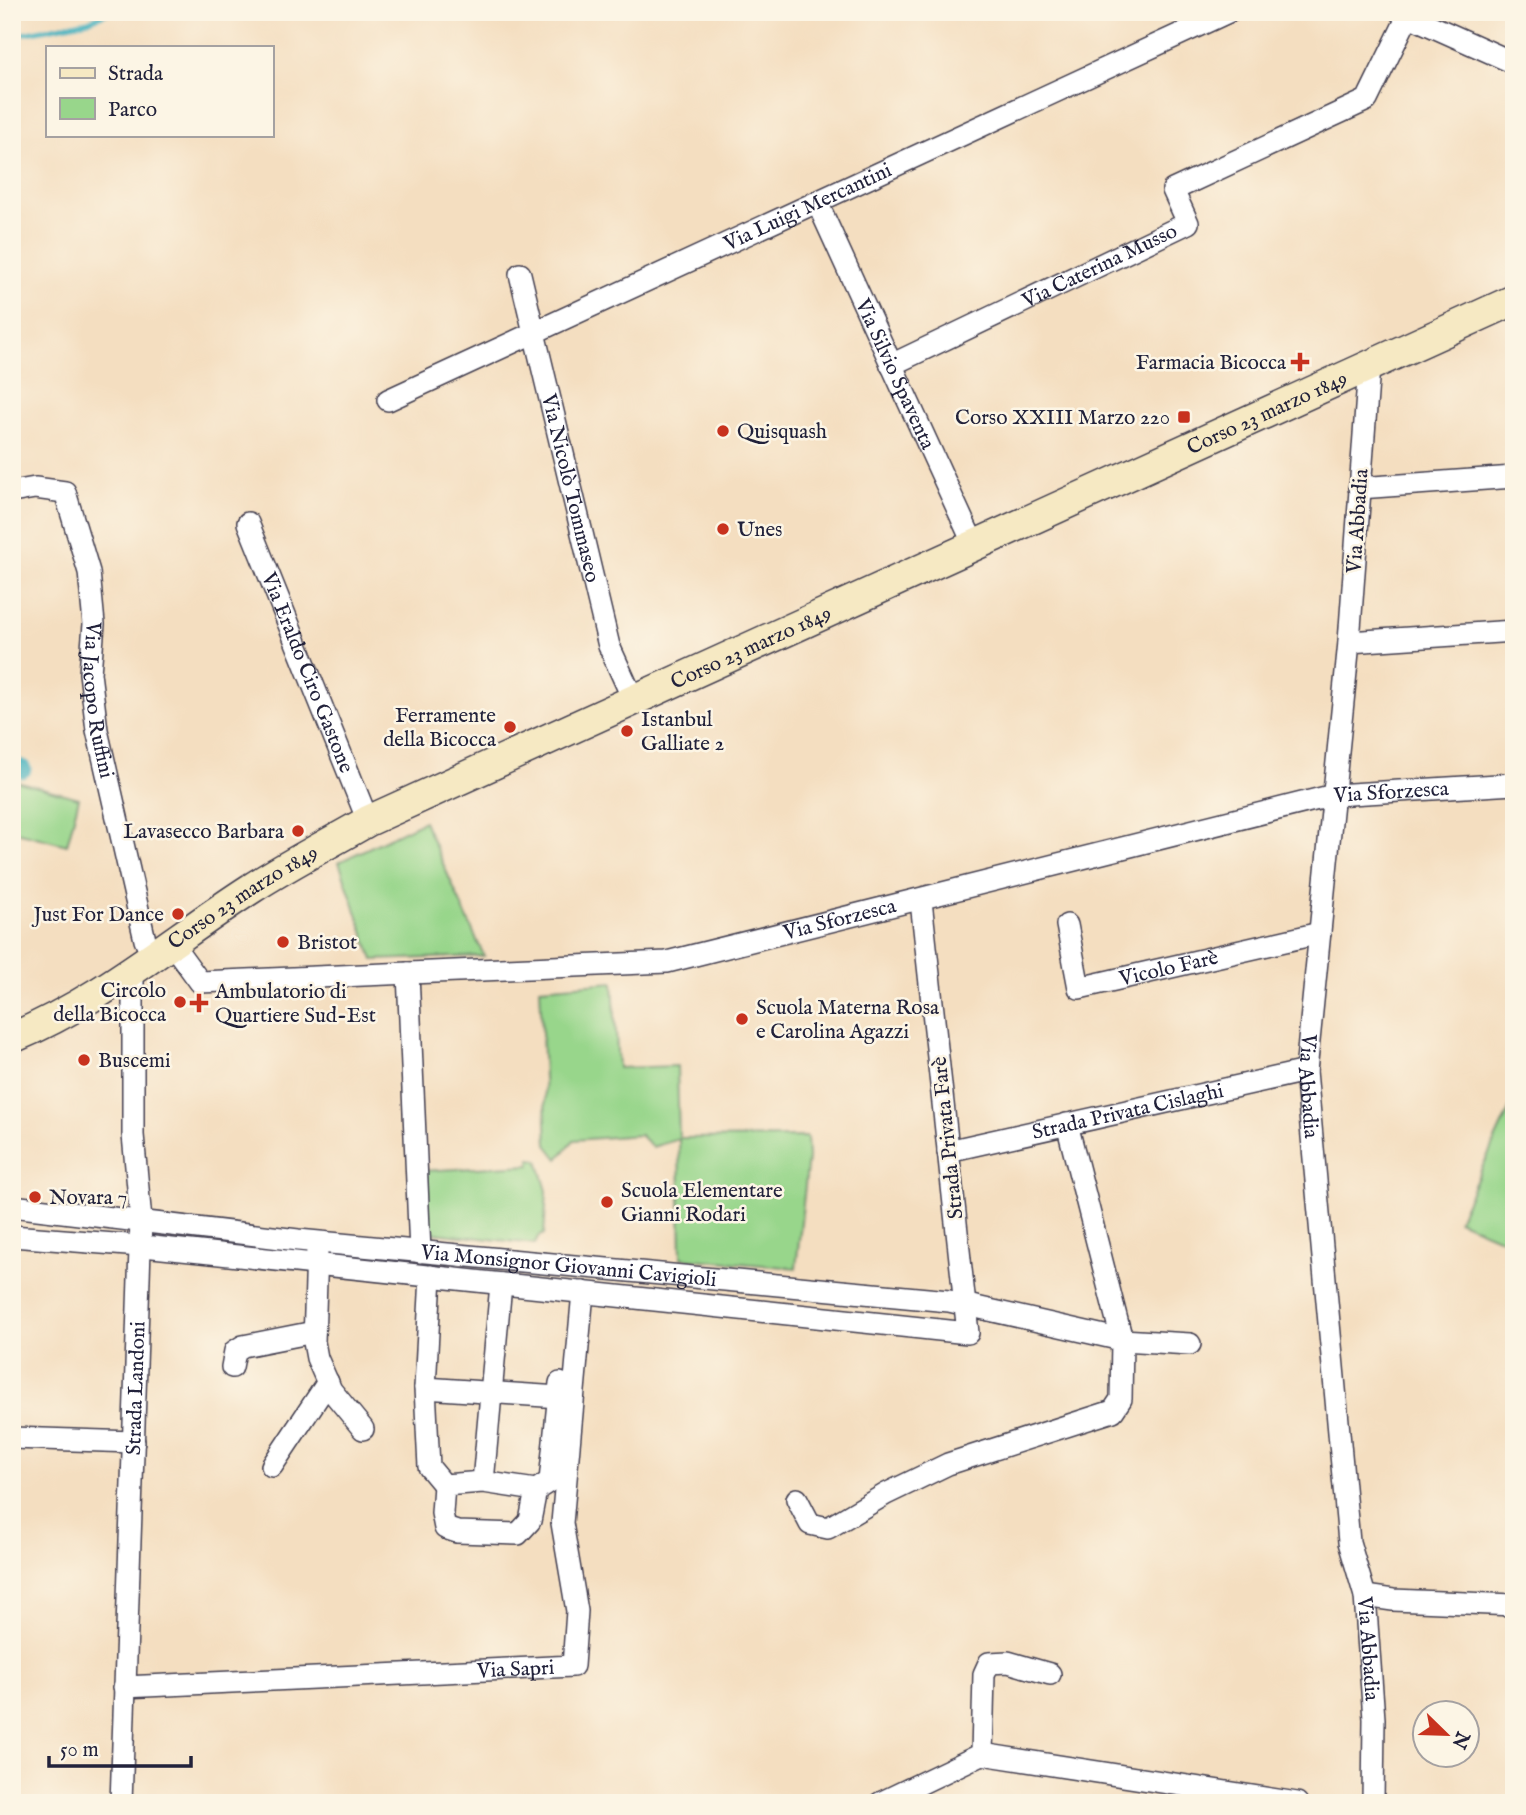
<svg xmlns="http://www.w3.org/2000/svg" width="1526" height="1815" viewBox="0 0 1526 1815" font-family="'IM FELL English',serif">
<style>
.green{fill:#98d68b;stroke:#5d7c63;stroke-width:2}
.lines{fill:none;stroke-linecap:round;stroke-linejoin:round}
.stream{stroke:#42b0be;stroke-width:5}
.canal{stroke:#42b0be;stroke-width:19}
.minor-casing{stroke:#423e4f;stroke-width:24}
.secondary-casing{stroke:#423e4f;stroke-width:33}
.minor{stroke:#fff;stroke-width:21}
.secondary{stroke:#f6e9c3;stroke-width:30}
.poi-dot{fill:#c8321e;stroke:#fcf5e5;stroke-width:2.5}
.labels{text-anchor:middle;stroke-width:5;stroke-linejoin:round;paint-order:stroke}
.street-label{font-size:21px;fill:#22223b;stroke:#fcf5e5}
.poi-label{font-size:21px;fill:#22223b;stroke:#fcf5e5;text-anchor:start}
</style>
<rect width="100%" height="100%" fill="#fcf5e5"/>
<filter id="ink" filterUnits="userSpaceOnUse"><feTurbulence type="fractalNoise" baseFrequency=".0143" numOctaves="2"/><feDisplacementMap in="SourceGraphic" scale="14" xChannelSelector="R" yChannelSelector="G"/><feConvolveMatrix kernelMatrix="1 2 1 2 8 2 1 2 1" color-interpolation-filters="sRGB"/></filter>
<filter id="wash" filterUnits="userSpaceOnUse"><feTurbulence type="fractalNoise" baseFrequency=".00686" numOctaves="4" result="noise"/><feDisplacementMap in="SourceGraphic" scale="28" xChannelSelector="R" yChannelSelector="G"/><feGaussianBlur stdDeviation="1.57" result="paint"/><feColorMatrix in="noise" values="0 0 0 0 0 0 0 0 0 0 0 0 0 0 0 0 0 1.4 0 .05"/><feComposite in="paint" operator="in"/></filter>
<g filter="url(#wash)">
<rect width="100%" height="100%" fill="#f4dec0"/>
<g class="green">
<path d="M 12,780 L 79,798 L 67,845 L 12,831 Z"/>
<path d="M 424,821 L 484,956 L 373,960 L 339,862 Z"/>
<path d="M 613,982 L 618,1068 L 677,1066 L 679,1138 L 807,1137 L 808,1158 L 796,1268 L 681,1258 L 679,1139 L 652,1147 L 640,1135 L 574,1140 L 558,1159 L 547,1145 L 540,988 Z"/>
<path d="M 1514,1099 L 1514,1244 L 1458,1220 Z"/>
<path d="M 530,1159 L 538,1160 L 547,1191 L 544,1234 L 539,1236 L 535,1244 L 424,1232 L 421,1171 L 530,1165 Z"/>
</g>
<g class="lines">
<path class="stream" d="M 12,36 L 88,21 L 110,12"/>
<path class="canal" d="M 12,766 L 22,769"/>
</g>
</g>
<g filter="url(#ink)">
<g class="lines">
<defs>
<g id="minor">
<path d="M 1400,12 L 1514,63"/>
<path id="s1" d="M 817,202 L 974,545"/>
<path id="s2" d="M 520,274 L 609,646 L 633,699"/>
<path id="s3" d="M 891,365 L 1188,223 L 1173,190 L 1367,100 L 1408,16"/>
<path id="s4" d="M 1369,366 L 1349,642 L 1306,1071 L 1349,1542 L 1365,1596 L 1374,1719 L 1373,1803"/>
<path id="s5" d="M 388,400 L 1228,12"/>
<path d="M 1359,488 L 1514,477"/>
<path id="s6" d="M 12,492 L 35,488 L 65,492 L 89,572 L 94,624 L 90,673 L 97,730 L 145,940 L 153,958"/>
<path id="s7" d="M 248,523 L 368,821"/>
<path d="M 1349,642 L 1514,631"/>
<path id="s8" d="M 1067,925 L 1079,988 L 1320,933"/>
<path id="s9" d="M 173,945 L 200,982 L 667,962 L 1334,795 L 1514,784"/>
<path d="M 408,973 L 420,1252"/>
<path id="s10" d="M 948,1151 L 1306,1071"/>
<path id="s11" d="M 12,1206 L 298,1240 L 949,1301 L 1122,1340 L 1190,1344"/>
<path d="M 12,1236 L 153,1247 L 968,1333 L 921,901"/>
<path d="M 317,1250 L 314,1342 L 317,1358 L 331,1390 L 363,1429"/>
<path d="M 431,1276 L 425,1388 L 429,1467 L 444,1485"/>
<path d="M 232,1367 L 235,1351 L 243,1346 L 314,1332"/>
<path d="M 425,1388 L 559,1397"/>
<path d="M 12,1438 L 134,1442"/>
<path d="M 272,1466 L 328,1382"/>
<path d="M 483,1482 L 444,1485 L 442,1513 L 445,1528 L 457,1532 L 518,1534 L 530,1521 L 536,1490 L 483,1482 L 501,1284"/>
<path d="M 536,1490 L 550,1481 L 560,1383"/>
<path d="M 797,1499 L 810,1524 L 828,1528 L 886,1494 L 948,1464 L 1113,1411 L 1121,1399 L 1122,1340 L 1067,1124"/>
<path d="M 1365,1596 L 1393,1600 L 1514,1605"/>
<path d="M 1050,1674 L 1008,1662 L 989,1663 L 984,1674 L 982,1754 L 1297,1803"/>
<path id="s12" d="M 124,1687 L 573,1666 L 577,1611 L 562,1523 L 583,1292"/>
<path id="s13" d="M 121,1803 L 141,1220 L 133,1135 L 133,973"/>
<path d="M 880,1803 L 982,1754"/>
</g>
<g id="secondary">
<path id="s14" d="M 12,1038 C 103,1000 171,940 252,888 C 289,864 330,843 368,821 L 1514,300"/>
</g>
</defs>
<use href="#minor" class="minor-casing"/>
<use href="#secondary" class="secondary-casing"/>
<use href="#minor" class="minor"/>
<use href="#secondary" class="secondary"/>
</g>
</g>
<g class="poi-dot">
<path d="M1296.5 351.5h7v7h7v7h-7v7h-7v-7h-7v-7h7z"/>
<rect x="1177" y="410" width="14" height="14" rx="3.5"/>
<circle cx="723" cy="431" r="7"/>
<circle cx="723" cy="529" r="7"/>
<circle cx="510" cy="727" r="7"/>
<circle cx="627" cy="731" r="7"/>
<circle cx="298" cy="831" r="7"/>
<circle cx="178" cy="914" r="7"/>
<circle cx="283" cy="942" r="7"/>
<circle cx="180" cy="1002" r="7"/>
<path d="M195.5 992.5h7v7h7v7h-7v7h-7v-7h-7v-7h7z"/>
<circle cx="742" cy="1019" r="7"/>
<circle cx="84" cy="1060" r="7"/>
<circle cx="35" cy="1197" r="7"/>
<circle cx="607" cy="1202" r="7"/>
</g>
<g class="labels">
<g class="street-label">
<text dy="7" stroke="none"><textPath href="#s5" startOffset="462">Via Luigi Mercantini</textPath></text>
<text dy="7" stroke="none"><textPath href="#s3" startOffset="231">Via Caterina Musso</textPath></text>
<text dy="7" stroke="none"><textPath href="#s1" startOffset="189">Via Silvio Spaventa</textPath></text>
<text dy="7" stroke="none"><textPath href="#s14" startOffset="1405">Corso 23 marzo 1849</textPath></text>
<text dy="7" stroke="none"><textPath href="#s2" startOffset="220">Via Nicolò Tommaseo</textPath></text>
<text transform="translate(1357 521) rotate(-86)" y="7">Via Abbadia</text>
<text dy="7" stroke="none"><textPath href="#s14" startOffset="838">Corso 23 marzo 1849</textPath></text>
<text dy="7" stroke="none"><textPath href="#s7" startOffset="161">Via Eraldo Ciro Gastone</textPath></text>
<text dy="7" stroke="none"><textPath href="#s6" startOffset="266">Via Jacopo Ruffini</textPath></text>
<text dy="7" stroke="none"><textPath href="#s9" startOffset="1258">Via Sforzesca</textPath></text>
<text dy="7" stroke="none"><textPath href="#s14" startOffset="271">Corso 23 marzo 1849</textPath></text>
<text dy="7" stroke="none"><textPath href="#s9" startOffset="691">Via Sforzesca</textPath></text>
<text dy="7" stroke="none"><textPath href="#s8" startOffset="156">Vicolo Farè</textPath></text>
<text dy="7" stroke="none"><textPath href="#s4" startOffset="723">Via Abbadia</textPath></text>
<text dy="7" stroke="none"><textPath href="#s10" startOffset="184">Strada Privata Cislaghi</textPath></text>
<text transform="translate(947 1138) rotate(-96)" y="7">Strada Privata Farè</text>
<text dy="7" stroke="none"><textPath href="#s11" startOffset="560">Via Monsignor Giovanni Cavigioli</textPath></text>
<text dy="7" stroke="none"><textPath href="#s13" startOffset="415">Strada Landoni</textPath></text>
<text dy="7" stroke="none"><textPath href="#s4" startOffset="1290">Via Abbadia</textPath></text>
<text dy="7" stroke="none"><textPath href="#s12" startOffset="392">Via Sapri</textPath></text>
</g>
<g class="poi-label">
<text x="1286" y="369" text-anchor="end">Farmacia Bicocca</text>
<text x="1170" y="424" text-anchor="end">Corso XXIII Marzo 220</text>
<text x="737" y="438">Quisquash</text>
<text x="737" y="536">Unes</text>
<text x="496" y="722" text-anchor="end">Ferramente<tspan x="496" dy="24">della Bicocca</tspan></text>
<text x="641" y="726">Istanbul<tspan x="641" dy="24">Galliate 2</tspan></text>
<text x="284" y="838" text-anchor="end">Lavasecco Barbara</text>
<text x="164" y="921" text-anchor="end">Just For Dance</text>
<text x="297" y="949">Bristot</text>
<text x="166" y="997" text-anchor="end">Circolo<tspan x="166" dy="24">della Bicocca</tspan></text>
<text x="215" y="998">Ambulatorio di<tspan x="215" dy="24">Quartiere Sud-Est</tspan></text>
<text x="756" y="1014">Scuola Materna Rosa<tspan x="756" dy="24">e Carolina Agazzi</tspan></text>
<text x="98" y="1067">Buscemi</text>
<text x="621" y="1197">Scuola Elementare<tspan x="621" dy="24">Gianni Rodari</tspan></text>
<text x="49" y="1204">Novara 7</text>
</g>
</g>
<rect width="1526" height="1815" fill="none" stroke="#fcf5e5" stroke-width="42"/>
<rect x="46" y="46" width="228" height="91" fill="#fcf5e5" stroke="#a5a1a1" stroke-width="2"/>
<rect x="60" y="68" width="35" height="10" fill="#f6e9c3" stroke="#a5a1a1" stroke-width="2"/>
<text x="108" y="80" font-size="21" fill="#22223b">Strada</text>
<rect x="60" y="98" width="35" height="21" fill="#98d68b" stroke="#a5a1a1" stroke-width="2"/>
<text x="108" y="116" font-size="21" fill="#22223b">Parco</text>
<g transform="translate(1446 1734) rotate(113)"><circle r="33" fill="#fcf5e5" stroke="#a5a1a1" stroke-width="2"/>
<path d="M0-5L12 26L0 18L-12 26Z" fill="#c8321e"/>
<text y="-10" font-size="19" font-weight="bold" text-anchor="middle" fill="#22223b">N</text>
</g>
<path d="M49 1756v10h142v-10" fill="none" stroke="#22223b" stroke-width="3.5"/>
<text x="60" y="1756" font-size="21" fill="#22223b" stroke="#fcf5e5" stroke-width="5" paint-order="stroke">50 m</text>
</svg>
